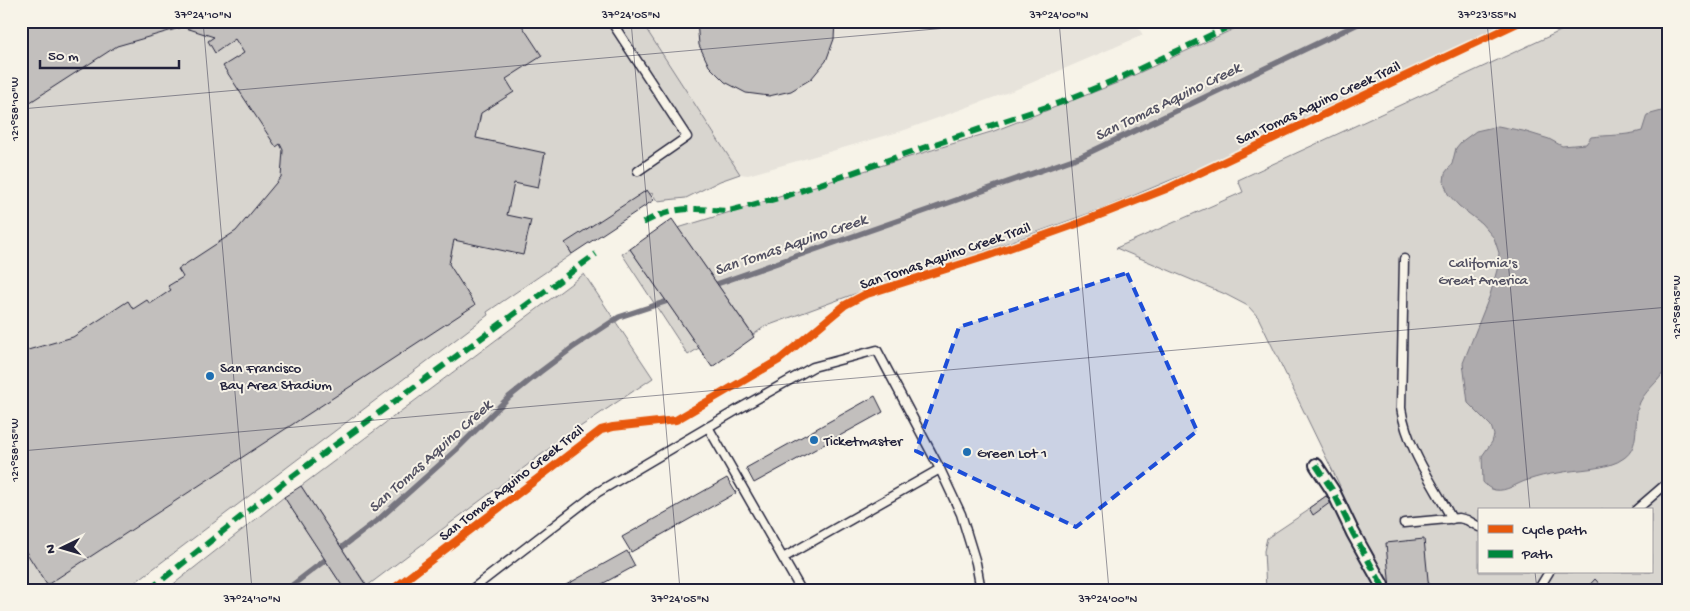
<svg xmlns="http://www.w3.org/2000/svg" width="1690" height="611" viewBox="0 0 1690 611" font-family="'Gochi Hand',sans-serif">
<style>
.built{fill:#e7e3db}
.green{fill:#d8d5cf;stroke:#7d7c85;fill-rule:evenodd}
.water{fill:#aeabad;stroke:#76747f}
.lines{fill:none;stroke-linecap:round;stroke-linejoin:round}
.stream{stroke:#76747f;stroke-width:5.5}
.building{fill:#c2bfbd;stroke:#22223b}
.service-casing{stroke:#22223b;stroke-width:11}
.pedestrian-casing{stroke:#22223b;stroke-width:16}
.service{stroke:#f7f3e8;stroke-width:8}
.pedestrian{stroke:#f7f3e8;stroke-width:12}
.quiet{stroke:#00873e;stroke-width:6;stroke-dasharray:12 6;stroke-linecap:butt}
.cycleway-casing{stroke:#f7f3e8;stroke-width:11}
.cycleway{stroke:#e8590c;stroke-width:8}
.marked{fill:#1d4ed8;fill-opacity:0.2;stroke:#1d4ed8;stroke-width:4;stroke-dasharray:10 6;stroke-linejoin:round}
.ticks{fill:none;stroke:#22223b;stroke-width:1;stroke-opacity:0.45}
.poi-dot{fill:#1f6fb2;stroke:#f7f3e8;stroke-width:2}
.labels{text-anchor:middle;stroke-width:4;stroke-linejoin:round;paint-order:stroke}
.street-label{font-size:15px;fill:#22223b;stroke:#f7f3e8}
.park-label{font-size:15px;fill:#504f60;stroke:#f7f3e8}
.poi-label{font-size:15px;fill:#22223b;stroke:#f7f3e8;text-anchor:start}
.water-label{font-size:16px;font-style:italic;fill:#535263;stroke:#f7f3e8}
.neatline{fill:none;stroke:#22223b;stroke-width:2}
.ticks-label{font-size:12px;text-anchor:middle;fill:#22223b}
</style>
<rect width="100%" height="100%" fill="#f7f3e8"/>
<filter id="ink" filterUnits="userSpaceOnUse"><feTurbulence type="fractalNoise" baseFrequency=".02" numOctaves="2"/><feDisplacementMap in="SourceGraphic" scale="10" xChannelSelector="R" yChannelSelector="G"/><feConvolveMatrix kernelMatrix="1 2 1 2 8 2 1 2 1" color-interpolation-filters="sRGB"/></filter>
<g filter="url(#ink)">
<path class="built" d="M 641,21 L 1134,21 L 1143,35 L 1017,89 L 902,131 L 748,175 L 740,174 Z"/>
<g class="green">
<path d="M 21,21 L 641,21 L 740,174 L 720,181 L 686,198 L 657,201 L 652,193 L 569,249 L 572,254 L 487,312 L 488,315 L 125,590 L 21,590 Z"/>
<path d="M 1251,21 L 1513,21 L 1209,164 L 1104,208 L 968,257 L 857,293 L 764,327 L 753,335 L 678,228 L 994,131 L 1117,83 Z"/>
<path d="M 1582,21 L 1669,21 L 1669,590 L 1266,590 L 1264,551 L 1267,538 L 1309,510 L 1309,508 L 1340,486 L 1258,317 L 1248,306 L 1225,294 L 1116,248 L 1243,192 L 1238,180 ZM 1479,510 L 1651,510 L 1651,572 L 1479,572 Z"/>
<path d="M 630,249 L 699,348 L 688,355 L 622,254 Z"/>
<path d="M 584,274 L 653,378 L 562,439 L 367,586 L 301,486 Z"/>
<path d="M 284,497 L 345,590 L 166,590 Z"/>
</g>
<path class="water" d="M 1669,109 L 1669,352 C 1668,357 1668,363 1666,367 C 1660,383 1642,391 1638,408 C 1634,424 1640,447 1624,458 C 1609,470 1576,469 1558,473 C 1548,474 1537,477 1528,480 C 1517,483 1507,492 1495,490 C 1490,489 1486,486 1483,482 L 1482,456 L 1492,442 L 1494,435 L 1491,426 L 1468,403 L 1463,363 L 1490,295 L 1497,270 L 1499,253 L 1494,238 L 1481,223 L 1459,206 L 1448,194 L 1444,182 L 1445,173 L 1452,164 L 1456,148 L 1461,142 L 1476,131 L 1498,126 L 1523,131 L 1549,139 L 1562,146 L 1586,144 L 1591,137 C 1608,135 1625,136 1642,131 L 1647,115 Z"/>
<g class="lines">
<g class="stream">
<path d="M 711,286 L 1082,156 L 1364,21"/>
<path d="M 286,590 L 379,519 L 456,450 L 509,397 L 540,372 L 572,348 L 619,317 L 674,299"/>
</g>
</g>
<g class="building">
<path d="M 21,21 L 519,21 L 542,56 L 506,79 L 514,92 L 481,113 L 476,138 L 545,153 L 538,188 L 514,183 L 507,215 L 531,220 L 523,255 L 454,240 L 449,264 L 475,305 L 47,585 L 21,544 L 21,352 L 73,337 L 128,301 L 133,309 L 147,300 L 150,304 L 171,290 L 168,286 L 183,277 L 178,269 L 236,231 L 281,177 L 283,150 L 280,144 L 276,147 L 223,66 L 244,53 L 235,39 L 215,53 L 208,41 L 214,37 L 183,27 L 117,46 L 21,108 Z"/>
<path d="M 697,21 L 835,21 L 834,39 L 826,61 L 811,79 L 791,91 L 769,96 L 746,93 L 725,82 L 709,66 L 699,45 Z"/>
<path d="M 647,190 L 654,200 L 572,254 L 565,243 Z"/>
<path d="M 672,219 L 754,337 L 712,367 L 630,249 Z"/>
<path d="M 875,396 L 883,412 L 754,483 L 746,468 Z"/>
<path d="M 727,478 L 736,493 L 631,552 L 622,537 Z"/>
<path d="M 301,486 L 341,547 L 369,590 L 345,590 L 284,497 Z"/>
<path d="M 1326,496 L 1331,502 L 1313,515 L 1309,508 Z"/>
<path d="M 1424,539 L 1429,590 L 1390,590 L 1386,543 Z"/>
<path d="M 627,551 L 635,566 L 591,590 L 557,590 Z"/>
<path d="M 1595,579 L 1605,590 L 1585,590 Z"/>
</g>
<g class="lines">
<defs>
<g id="service">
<path d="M 611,21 L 687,137 L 638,171"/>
<path d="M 1404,259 L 1401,408 C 1407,448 1433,484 1452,519"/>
<path d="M 708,427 L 801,590"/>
<path d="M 1636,510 L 1666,484 L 1669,479"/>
<path d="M 1404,523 L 1459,518 L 1467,520 L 1479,527"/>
<path d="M 783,558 L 940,469"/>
<path d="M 471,590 L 598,492 L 737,410 L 813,367 L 877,350 L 940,469 L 961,514 L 976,563 L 981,590"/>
<path d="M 1538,590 L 1549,572"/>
</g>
<path id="pedestrian" d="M 1316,465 L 1333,491 L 1353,533 L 1382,585 L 1382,590"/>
</defs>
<use href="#service" class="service-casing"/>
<use href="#pedestrian" class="pedestrian-casing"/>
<use href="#service" class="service"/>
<use href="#pedestrian" class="pedestrian"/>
<g class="quiet">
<path d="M 643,223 C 661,213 677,208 697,209 C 709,209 721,212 733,210 L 786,196 L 920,149 L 1062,102 L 1122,77 L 1241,21"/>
<path d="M 1316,465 L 1333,491 L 1353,533 L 1382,585 L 1382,590"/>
<path d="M 149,590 L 286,481 L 596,254"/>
</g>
<defs>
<path id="cycleway" d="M 392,590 L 601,430 L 613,427 L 676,420 L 779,360 L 845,305 L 864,295 L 987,256 L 1074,225 L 1166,189 L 1522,21"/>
</defs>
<use href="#cycleway" class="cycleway-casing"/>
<use href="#cycleway" class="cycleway"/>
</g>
</g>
<path class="marked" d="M 1127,273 L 1197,431 L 1076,527 L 916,451 L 959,327 Z"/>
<path class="ticks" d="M 203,21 L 252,590M 631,21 L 680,590M 1059,21 L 1109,590M 1487,21 L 1530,510M 21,109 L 1027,21M 21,451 L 1669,307M 1535,572 L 1537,590"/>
<g class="poi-dot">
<circle cx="210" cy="376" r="5"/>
<circle cx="814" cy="440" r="5"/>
<circle cx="967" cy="452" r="5"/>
</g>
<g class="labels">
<g class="street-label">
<text transform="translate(1318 102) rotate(-25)" y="5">San Tomas Aquino Creek Trail</text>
<text transform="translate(945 255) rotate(-19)" y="5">San Tomas Aquino Creek Trail</text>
<text transform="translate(511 482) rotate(-38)" y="5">San Tomas Aquino Creek Trail</text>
</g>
<g class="park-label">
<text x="1483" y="267">California's<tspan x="1483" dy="17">Great America</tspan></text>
</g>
<g class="poi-label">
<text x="220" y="372">San Francisco<tspan x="220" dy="17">Bay Area Stadium</tspan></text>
<text x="824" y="445">Ticketmaster</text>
<text x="977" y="457">Green Lot 1</text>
</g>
<g class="water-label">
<text transform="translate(1167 100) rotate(-26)" y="6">San Tomas Aquino Creek</text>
<text transform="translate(790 243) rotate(-19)" y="6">San Tomas Aquino Creek</text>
<text transform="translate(429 455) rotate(-42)" y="6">San Tomas Aquino Creek</text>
</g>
</g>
<rect width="1690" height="611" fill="none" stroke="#f7f3e8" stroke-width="55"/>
<rect x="1478" y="508" width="175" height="65" fill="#f7f3e8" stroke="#a29fa3"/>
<rect x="1488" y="525" width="25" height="8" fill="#e8590c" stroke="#a29fa3"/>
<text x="1522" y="534" font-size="15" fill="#22223b">Cycle path</text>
<rect x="1488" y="550" width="25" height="8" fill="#00873e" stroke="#a29fa3"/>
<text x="1522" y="558" font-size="15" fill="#22223b">Path</text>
<g transform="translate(62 548) rotate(265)" stroke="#f7f3e8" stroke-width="4" paint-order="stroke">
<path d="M0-4L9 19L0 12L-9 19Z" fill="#22223b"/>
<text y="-8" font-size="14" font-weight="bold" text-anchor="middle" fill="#22223b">N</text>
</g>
<path d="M40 60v8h139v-8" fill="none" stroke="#22223b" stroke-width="2.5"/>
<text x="48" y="60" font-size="15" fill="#22223b" stroke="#f7f3e8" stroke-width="4" paint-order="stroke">50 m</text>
<rect x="28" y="28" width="1634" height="556" class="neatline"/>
<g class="ticks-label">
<text x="203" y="18">37°24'10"N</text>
<text x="631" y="18">37°24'05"N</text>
<text x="1059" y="18">37°24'00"N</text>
<text x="1487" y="18">37°23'55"N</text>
<text transform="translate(14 109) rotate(-90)" y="4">121°58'10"W</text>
<text transform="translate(1676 307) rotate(-90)" y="4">121°58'15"W</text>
<text transform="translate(14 450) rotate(-90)" y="4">121°58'15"W</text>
<text x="252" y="602">37°24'10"N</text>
<text x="680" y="602">37°24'05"N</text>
<text x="1108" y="602">37°24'00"N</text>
</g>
</svg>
